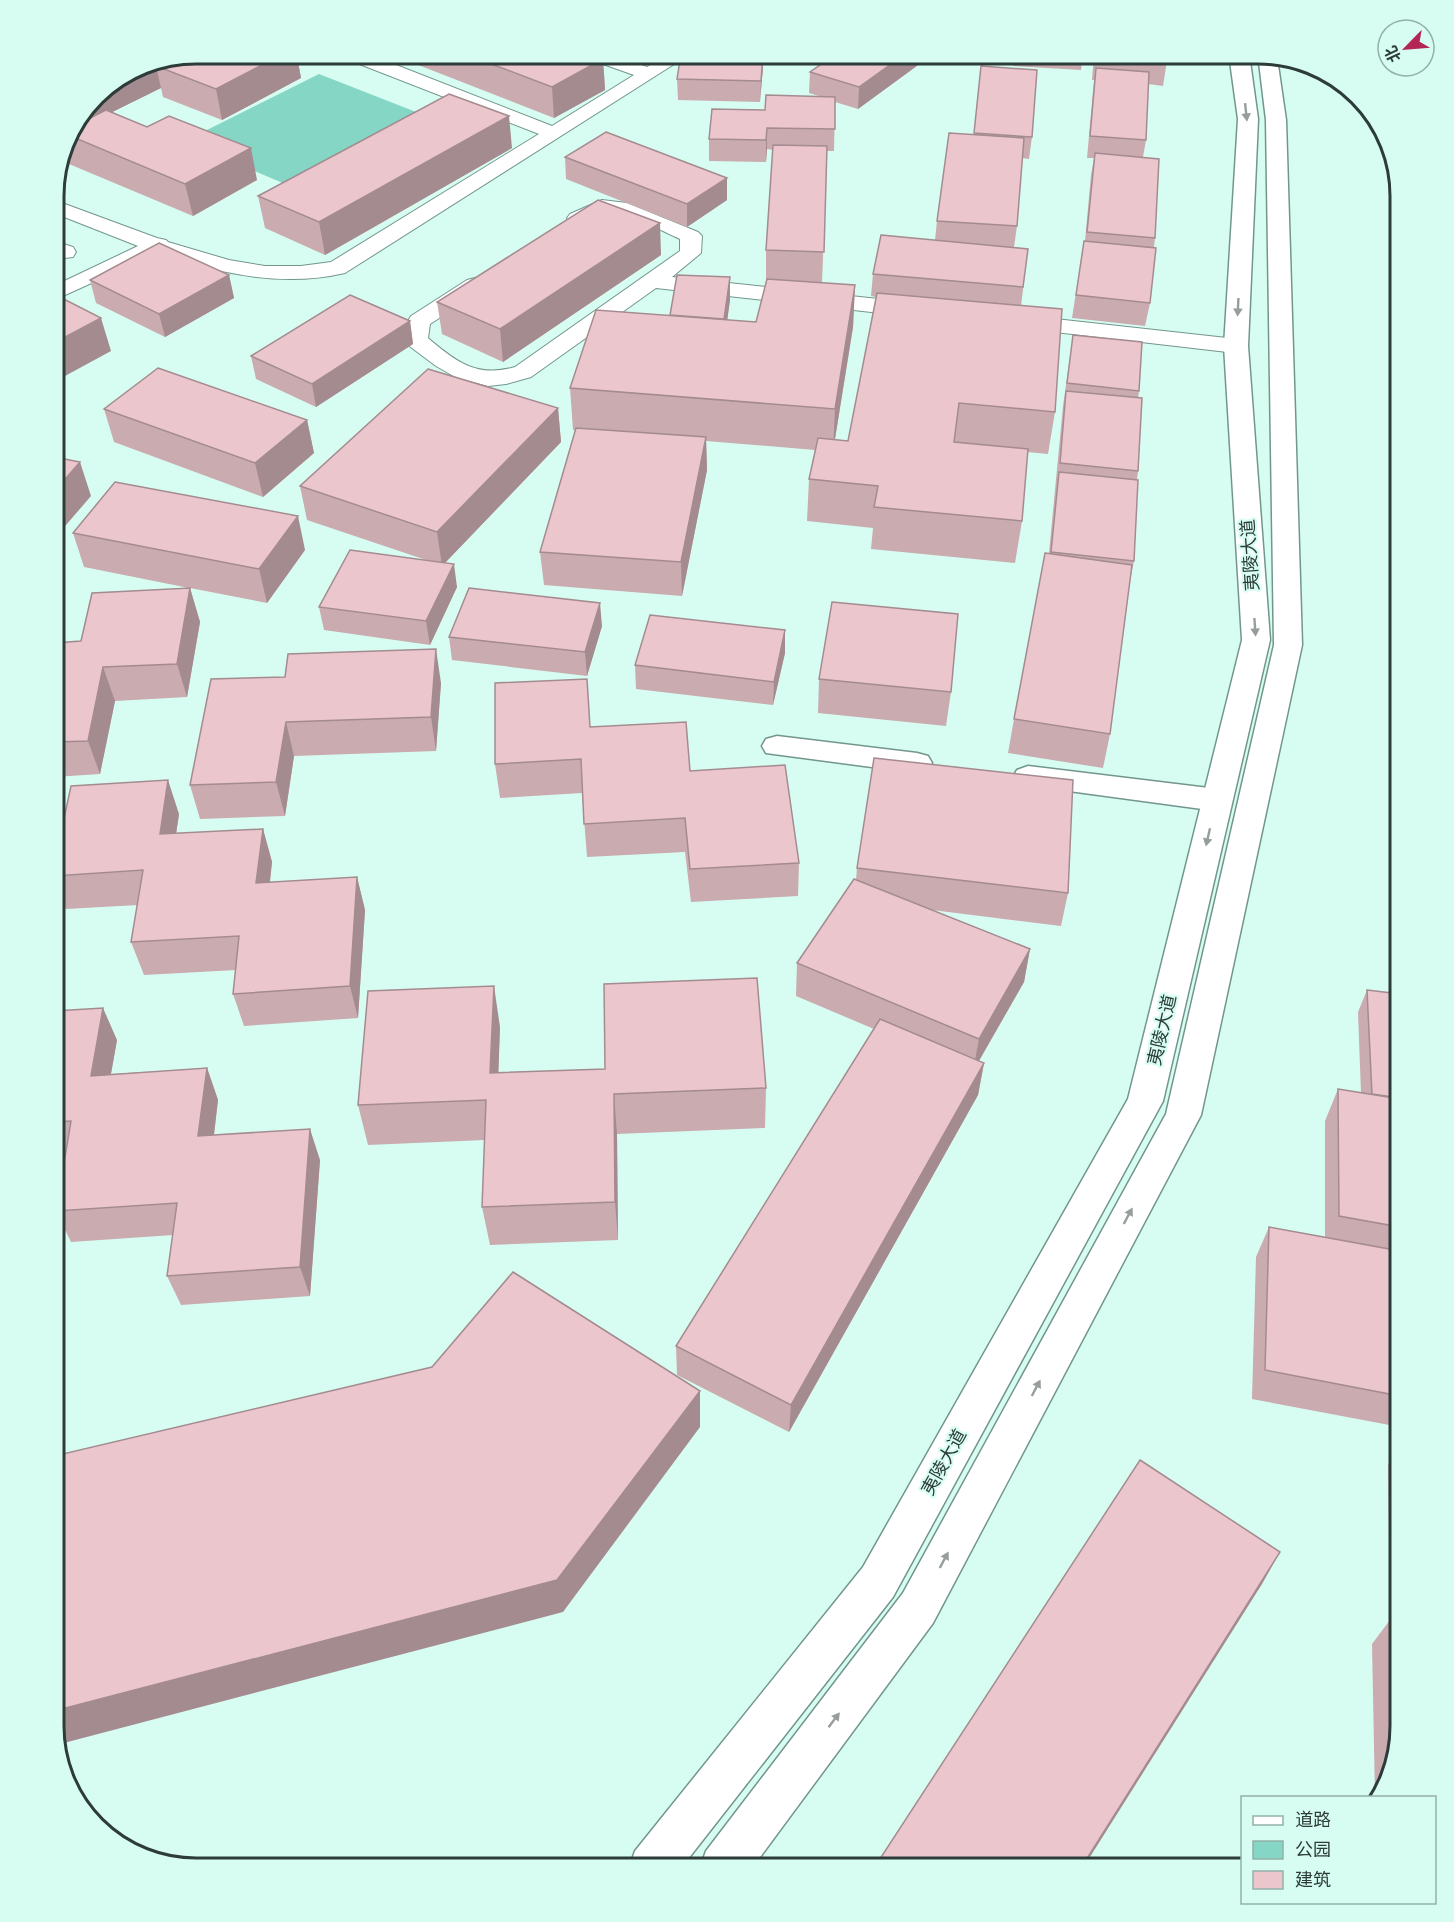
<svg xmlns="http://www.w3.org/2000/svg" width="1454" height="1922" viewBox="0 0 1454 1922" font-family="Jost,'Noto Sans SC',sans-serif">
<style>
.green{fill:#85d6c4}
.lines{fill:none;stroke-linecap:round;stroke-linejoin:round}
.lane-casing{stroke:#72968d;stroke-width:2}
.street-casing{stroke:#72968d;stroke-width:3}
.secondary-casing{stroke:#72968d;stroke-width:3}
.lane{fill:#fff;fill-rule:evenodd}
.street{fill:#fff;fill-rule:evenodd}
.secondary{fill:#fff;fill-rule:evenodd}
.wall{fill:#caabb0}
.shaded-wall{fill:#a48b90}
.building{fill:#ebc7cd;stroke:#a48b90;stroke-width:1.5}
.oneway{fill:#969e9c}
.labels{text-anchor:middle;stroke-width:4.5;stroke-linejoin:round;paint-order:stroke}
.street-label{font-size:18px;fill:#2d3c39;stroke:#d7fdf3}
.rim{fill:none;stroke:#2d3c39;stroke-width:3}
</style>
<rect width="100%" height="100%" fill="#d7fdf3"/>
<path class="green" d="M 319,74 L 439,121 L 306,193 L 185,141 Z"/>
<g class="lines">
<defs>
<g id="lane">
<path d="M 342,54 L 368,54 L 552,126 L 634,75 L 586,58 L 584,54 L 611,54 L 647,67 L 668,54 L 690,54 L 345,273 C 281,288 218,273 158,253 L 54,300 L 54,286 L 138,246 L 54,213 L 54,200 L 157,238 L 166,240 L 168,242 L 229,260 L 265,266 L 301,266 L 331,262 L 539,134 L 344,58 Z"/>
<path d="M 602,200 L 627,203 L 698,232 L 702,236 L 701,253 L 672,277 L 916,303 L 924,305 L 927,310 L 924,315 L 916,317 L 656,288 L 531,377 L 506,384 L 488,386 L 457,378 L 436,366 L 408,345 L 405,340 L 408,321 L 411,316 L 467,280 L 475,278 L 483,280 L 486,285 L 483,290 L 430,324 L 428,338 C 456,362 477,378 515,367 L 680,251 L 680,239 C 664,232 621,209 605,213 C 591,215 584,226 570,222 L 567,218 L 570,214 Z"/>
<path d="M 54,241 L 73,247 L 76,252 L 73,257 L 65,258 L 54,255 Z"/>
<path d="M 1019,315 L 1236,339 L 1244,341 L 1247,346 L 1244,351 L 1236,353 L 1011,327 L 1008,322 L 1011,317 Z"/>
</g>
<g id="street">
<path d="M 777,736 L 917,753 L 928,756 L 932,763 L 928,770 L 917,773 L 766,753 L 762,746 L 766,739 Z"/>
<path d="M 1028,766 L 1217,789 L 1228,792 L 1232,800 L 1228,808 L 1217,811 L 1017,784 L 1013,777 L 1017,770 Z"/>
</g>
<g id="secondary">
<path d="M 1229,54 L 1249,54 L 1258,119 L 1248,346 L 1270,640 L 1163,1101 L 893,1597 L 681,1868 L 629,1868 L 635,1851 L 863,1567 L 1128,1099 L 1242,640 L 1224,346 L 1238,119 Z"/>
<path d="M 1258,54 L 1277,58 L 1286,120 L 1302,645 L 1201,1115 L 933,1623 L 752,1868 L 700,1868 L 706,1851 L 903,1593 L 1166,1114 L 1274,645 L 1266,120 Z"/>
</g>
</defs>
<use href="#lane" class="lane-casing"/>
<use href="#street" class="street-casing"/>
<use href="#secondary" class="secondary-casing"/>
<use href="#lane" class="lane"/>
<use href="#street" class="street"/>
<use href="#secondary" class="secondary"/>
</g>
<g class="wall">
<path d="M 197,54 L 314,54 L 298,62 L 301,78 L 222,120 L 163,97 L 161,88 L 112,112 L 257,180 L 193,216 L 69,164 L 65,148 L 69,134 L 143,65 Z"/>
<path d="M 390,54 L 590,54 L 603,59 L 605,90 L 554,118 Z"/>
<path d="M 620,54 L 659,54 L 643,63 Z"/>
<path d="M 681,54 L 830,54 L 829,56 L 764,55 L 760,102 L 678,100 L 677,79 Z"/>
<path d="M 1014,54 L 1083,54 L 1081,70 L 1013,66 Z"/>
<path d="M 1094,54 L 1168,54 L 1163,86 L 1148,84 L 1146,140 L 1143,157 L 1155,238 L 1154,248 L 1150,303 L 1145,326 L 1072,318 L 1084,241 L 1085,241 L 1091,175 L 1094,158 L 1087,158 L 1094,80 L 1092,80 Z"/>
<path d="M 929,57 L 858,109 L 835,102 L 834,151 L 827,151 L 822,283 L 855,285 L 853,327 L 835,439 L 848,441 L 876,297 L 871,296 L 873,274 L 935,240 L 937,221 L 974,135 L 981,66 L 1032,137 L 1029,159 L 1022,158 L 1017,226 L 1014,247 L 1028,249 L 1021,306 L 1055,412 L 1048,454 L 1027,452 L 1022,521 L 1015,563 L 871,549 L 873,528 L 807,521 L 809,479 L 815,450 L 706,441 L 707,470 L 682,596 L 544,585 L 540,552 L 575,430 L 573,430 L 570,388 L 670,315 L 730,300 L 727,320 L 756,322 L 766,283 L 766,250 L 773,150 L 767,149 L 766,162 L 709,161 L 709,139 L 765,110 L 819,96 L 809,93 L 810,72 Z"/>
<path d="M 512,148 L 325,255 L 265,228 L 258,196 Z"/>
<path d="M 565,157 L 727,200 L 687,227 L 566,179 Z"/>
<path d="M 661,255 L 503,362 L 442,334 L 437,302 Z"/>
<path d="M 229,275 L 234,298 L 165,337 L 96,303 L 90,280 Z"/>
<path d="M 410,321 L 413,344 L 316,407 L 256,379 L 251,356 Z"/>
<path d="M 1073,335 L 1139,391 L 1138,398 L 1138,471 L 1137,480 L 1134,561 L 1130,581 L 1110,734 L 1103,768 L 1008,753 L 1014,719 L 1049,553 L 1063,406 Z"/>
<path d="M 558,408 L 561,442 L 445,563 L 457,587 L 430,645 L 324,630 L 319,607 L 426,560 L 307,520 L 300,486 Z"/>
<path d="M 104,409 L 307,420 L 314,453 L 263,497 L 114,442 Z"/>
<path d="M 73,533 L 305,550 L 267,603 L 190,588 L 200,622 L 187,697 L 115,701 L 100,774 L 54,777 L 54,643 L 81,641 L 189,588 L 84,567 Z"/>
<path d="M 602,626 L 587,676 L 452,660 L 449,637 Z"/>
<path d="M 785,630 L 785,653 L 773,705 L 636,689 L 635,665 Z"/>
<path d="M 285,677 L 441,683 L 436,751 L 294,756 L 285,816 L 200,819 L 190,785 Z"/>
<path d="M 819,679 L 951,692 L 946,726 L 818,713 Z"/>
<path d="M 590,727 L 690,771 L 799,863 L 798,896 L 691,902 L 685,852 L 587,857 L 582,793 L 500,798 L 495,764 Z"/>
<path d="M 179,814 L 176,834 L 263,829 L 272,862 L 270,882 L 357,877 L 365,910 L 358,1018 L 244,1026 L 233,994 L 236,970 L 144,975 L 131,942 L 138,905 L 66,909 L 54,882 L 54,865 Z"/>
<path d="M 857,868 L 1068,893 L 1061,926 L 932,910 L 1030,949 L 1024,982 L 979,1061 L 984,1063 L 978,1095 L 789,1432 L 677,1375 L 676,1346 L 874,1029 L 796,996 L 797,963 L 856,880 Z"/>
<path d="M 1367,990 L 1400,994 L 1400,1427 L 1252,1399 L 1256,1257 L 1269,1227 L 1325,1237 L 1325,1121 L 1338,1089 L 1361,1093 L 1358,1012 Z"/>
<path d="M 54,1011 L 117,1040 L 111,1074 L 207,1068 L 218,1100 L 214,1135 L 320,1160 L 310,1296 L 181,1305 L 167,1276 L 173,1235 L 71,1242 L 56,1211 L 66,1154 L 54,1154 Z"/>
<path d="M 500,1027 L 498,1073 L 766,1088 L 765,1128 L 617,1134 L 618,1240 L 490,1245 L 482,1207 L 485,1140 L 368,1145 L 358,1105 Z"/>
<path d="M 1400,1446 L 1400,1609 L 1390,1607 L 1388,1465 Z"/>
<path d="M 1390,1620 L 1400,1725 L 1381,1796 L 1380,1797 L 1375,1797 L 1372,1644 Z"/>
</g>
<g class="shaded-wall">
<path d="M 278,54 L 314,54 L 298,62 L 301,78 L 222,120 L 216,89 Z"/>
<path d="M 643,54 L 659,54 L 643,63 Z"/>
<path d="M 763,54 L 764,54 L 760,102 L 761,81 Z"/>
<path d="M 905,54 L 929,54 L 929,57 L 858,109 L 859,87 Z"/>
<path d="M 175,58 L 156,66 L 161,88 L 70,133 L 102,90 L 143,65 Z"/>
<path d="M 603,59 L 605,90 L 554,118 L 552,87 Z"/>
<path d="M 509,116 L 512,148 L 325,255 L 319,222 Z"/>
<path d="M 767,128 L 767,149 L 766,162 L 766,140 Z"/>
<path d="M 251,148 L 257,180 L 193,216 L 185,184 Z"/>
<path d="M 727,178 L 727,200 L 687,227 L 687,204 Z"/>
<path d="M 660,223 L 661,255 L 503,362 L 500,329 Z"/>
<path d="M 54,241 L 62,263 L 54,267 Z"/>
<path d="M 229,275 L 234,298 L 165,337 L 159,314 Z"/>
<path d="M 730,277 L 730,300 L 724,344 L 724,321 Z"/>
<path d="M 855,285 L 853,327 L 833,451 L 835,409 Z"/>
<path d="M 101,318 L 111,351 L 54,382 L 54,343 Z"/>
<path d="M 410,321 L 413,344 L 316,407 L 312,384 Z"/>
<path d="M 558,408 L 561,442 L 442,566 L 437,532 Z"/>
<path d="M 307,420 L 314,453 L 263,497 L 255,463 Z"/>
<path d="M 706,437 L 707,470 L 682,596 L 681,562 Z"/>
<path d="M 80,462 L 91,496 L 54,539 L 54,492 Z"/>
<path d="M 298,516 L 305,550 L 267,603 L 259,569 Z"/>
<path d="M 454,564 L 457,587 L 430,645 L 426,621 Z"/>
<path d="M 190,588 L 200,622 L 187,697 L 177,664 Z"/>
<path d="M 600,603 L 602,626 L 587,676 L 585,652 Z"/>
<path d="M 785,630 L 785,653 L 773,705 L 774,682 Z"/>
<path d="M 436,649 L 441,683 L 436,751 L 431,717 Z"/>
<path d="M 103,667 L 115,701 L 100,774 L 88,741 Z"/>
<path d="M 286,722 L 294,756 L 285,816 L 276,782 Z"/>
<path d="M 168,780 L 179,814 L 171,868 L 160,834 Z"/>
<path d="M 263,829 L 272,862 L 266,916 L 256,883 Z"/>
<path d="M 357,877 L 365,910 L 358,1018 L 350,986 Z"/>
<path d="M 1030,949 L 1024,982 L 973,1071 L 979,1039 Z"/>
<path d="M 494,986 L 500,1027 L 497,1113 L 490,1073 Z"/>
<path d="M 103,1008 L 117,1040 L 105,1107 L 91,1076 Z"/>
<path d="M 984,1063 L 978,1095 L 789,1432 L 791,1405 Z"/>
<path d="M 207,1068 L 218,1100 L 210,1167 L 198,1136 Z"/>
<path d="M 614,1094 L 617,1134 L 618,1240 L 615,1202 Z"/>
<path d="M 310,1129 L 320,1160 L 310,1296 L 300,1267 Z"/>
<path d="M 700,1391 L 700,1427 L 563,1612 L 60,1744 L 54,1725 L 54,1711 Z"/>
<path d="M 1280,1552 L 1262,1584 L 1083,1868 L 1081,1868 Z"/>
</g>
<g class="building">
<path d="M 197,54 L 283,54 L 216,89 L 156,66 L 169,60 Z"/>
<path d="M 465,54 L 590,54 L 603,59 L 552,87 Z"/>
<path d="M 681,54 L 763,54 L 761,81 L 677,79 Z"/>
<path d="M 836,54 L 905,54 L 859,87 L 810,72 Z"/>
<path d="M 981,66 L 1037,70 L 1032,137 L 974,133 Z"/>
<path d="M 1096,68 L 1149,72 L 1146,140 L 1090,136 Z"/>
<path d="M 449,94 L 509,116 L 319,222 L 258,196 Z"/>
<path d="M 766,95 L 835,97 L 835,129 L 767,128 L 766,140 L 709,139 L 712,109 L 765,110 Z"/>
<path d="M 106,110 L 147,127 L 169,116 L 251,148 L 185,184 L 68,135 L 76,125 Z"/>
<path d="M 606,132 L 727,178 L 687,204 L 565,157 Z"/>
<path d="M 949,133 L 1024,138 L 1017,226 L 937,221 Z"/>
<path d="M 773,145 L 827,146 L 824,252 L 766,250 Z"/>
<path d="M 1095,153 L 1159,159 L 1155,238 L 1087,232 Z"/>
<path d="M 598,200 L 660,223 L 500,329 L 437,302 Z"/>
<path d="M 881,235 L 1028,249 L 1023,287 L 873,274 Z"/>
<path d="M 1084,241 L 1156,248 L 1150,303 L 1076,295 Z"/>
<path d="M 159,243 L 229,275 L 159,314 L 90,280 Z"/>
<path d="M 677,275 L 730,277 L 724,319 L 670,315 Z"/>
<path d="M 767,279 L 855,285 L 835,409 L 570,388 L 596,310 L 756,322 Z"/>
<path d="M 877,293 L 1062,309 L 1055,412 L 959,403 L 954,442 L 1028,449 L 1022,521 L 874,507 L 878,486 L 809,479 L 818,438 L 848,441 Z"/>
<path d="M 54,294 L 101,318 L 54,343 Z"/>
<path d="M 350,295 L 410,321 L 312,384 L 251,356 Z"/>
<path d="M 1073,335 L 1142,342 L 1139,391 L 1067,383 Z"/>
<path d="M 158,368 L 307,420 L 255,463 L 104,409 Z"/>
<path d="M 428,369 L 558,408 L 437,532 L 300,486 Z"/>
<path d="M 1066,391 L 1142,398 L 1138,471 L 1060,463 Z"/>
<path d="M 576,428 L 706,437 L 681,562 L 540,552 Z"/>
<path d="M 54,457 L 80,462 L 54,492 Z"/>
<path d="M 1059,472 L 1138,480 L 1134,561 L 1051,552 Z"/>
<path d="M 115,482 L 298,516 L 259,569 L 73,533 Z"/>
<path d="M 350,550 L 454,564 L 426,621 L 319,607 Z"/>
<path d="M 1045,553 L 1132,565 L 1110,734 L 1014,719 Z"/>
<path d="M 190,588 L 177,664 L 103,667 L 88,741 L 54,742 L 54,643 L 81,641 L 92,593 Z"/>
<path d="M 469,588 L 600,603 L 585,652 L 449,637 Z"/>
<path d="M 832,602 L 958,614 L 951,692 L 819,679 Z"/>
<path d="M 650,615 L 785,630 L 774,682 L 635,665 Z"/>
<path d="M 436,649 L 431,717 L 286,722 L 276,782 L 190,785 L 211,679 L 285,677 L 288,654 Z"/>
<path d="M 587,679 L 590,727 L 686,722 L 690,771 L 785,765 L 799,863 L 690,869 L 685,818 L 584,824 L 581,759 L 495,764 L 495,683 Z"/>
<path d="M 874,758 L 1073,780 L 1068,893 L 857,868 Z"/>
<path d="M 168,780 L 160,834 L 263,829 L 256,883 L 357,877 L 350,986 L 233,994 L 239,936 L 131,942 L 143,870 L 54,876 L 54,865 L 71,786 Z"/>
<path d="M 854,879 L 1030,949 L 979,1039 L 797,963 Z"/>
<path d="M 757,978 L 766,1088 L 614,1094 L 615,1202 L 482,1207 L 486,1100 L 358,1105 L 368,991 L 494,986 L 490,1073 L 605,1069 L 604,984 Z"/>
<path d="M 1367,990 L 1400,994 L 1400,1098 L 1372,1094 Z"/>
<path d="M 103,1008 L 91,1076 L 207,1068 L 198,1136 L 310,1129 L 300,1267 L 167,1276 L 177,1203 L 56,1211 L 71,1121 L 54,1122 L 54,1011 Z"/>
<path d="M 880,1019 L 984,1063 L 791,1405 L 676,1346 Z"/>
<path d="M 1338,1089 L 1400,1099 L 1400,1227 L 1339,1216 Z"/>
<path d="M 1269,1227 L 1400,1251 L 1400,1396 L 1265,1370 Z"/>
<path d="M 513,1272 L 700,1391 L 557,1580 L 54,1711 L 54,1456 L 432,1367 Z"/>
<path d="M 1140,1460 L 1280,1552 L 1081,1868 L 874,1868 Z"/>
<path d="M 1390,1620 L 1400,1622 L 1400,1725 L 1394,1749 Z"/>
</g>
<defs><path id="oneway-solid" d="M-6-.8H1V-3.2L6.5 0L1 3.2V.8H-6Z" transform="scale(1.5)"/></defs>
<g class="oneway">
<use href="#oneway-solid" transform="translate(1246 112) rotate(84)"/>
<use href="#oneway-solid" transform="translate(1238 307) rotate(93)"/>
<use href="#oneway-solid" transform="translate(1255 627) rotate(86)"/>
<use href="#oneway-solid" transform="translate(1208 837) rotate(103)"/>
<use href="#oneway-solid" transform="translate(1128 1216) rotate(-62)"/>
<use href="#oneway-solid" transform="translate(1036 1388) rotate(-62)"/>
<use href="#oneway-solid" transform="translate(944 1560) rotate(-62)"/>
<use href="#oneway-solid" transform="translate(834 1720) rotate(-53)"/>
</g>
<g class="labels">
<g class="street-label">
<text transform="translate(1250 555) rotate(-94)" y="6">夷陵大道</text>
<text transform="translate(1162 1030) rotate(-77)" y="6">夷陵大道</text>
<text transform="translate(944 1462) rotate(-61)" y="6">夷陵大道</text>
</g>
</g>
<path d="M0 0H1454V1922H0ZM196 64H1258A132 132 0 0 1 1390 196V1726A132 132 0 0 1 1258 1858H196A132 132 0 0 1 64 1726V196A132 132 0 0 1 196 64Z" fill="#d7fdf3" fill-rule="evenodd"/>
<path class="rim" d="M196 64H1258A132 132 0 0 1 1390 196V1726A132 132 0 0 1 1258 1858H196A132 132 0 0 1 64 1726V196A132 132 0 0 1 196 64Z"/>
<rect x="1241" y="1796" width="195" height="108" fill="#d7fdf3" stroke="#93b0a9" stroke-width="1.5"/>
<rect x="1253" y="1816" width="30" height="9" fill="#ffffff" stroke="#93b0a9" stroke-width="1.5"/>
<text x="1295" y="1826" font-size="18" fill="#2d3c39">道路</text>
<rect x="1253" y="1841" width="30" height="18" fill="#85d6c4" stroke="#93b0a9" stroke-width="1.5"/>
<text x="1295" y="1856" font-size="18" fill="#2d3c39">公园</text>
<rect x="1253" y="1871" width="30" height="18" fill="#ebc7cd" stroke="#93b0a9" stroke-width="1.5"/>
<text x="1295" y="1886" font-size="18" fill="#2d3c39">建筑</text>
<g transform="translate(1406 48) rotate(245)"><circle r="28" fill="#d7fdf3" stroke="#93b0a9" stroke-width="1.5"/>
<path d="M0-4.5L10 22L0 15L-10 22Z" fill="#b42555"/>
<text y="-9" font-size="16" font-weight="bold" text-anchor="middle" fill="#2d3c39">北</text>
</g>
</svg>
